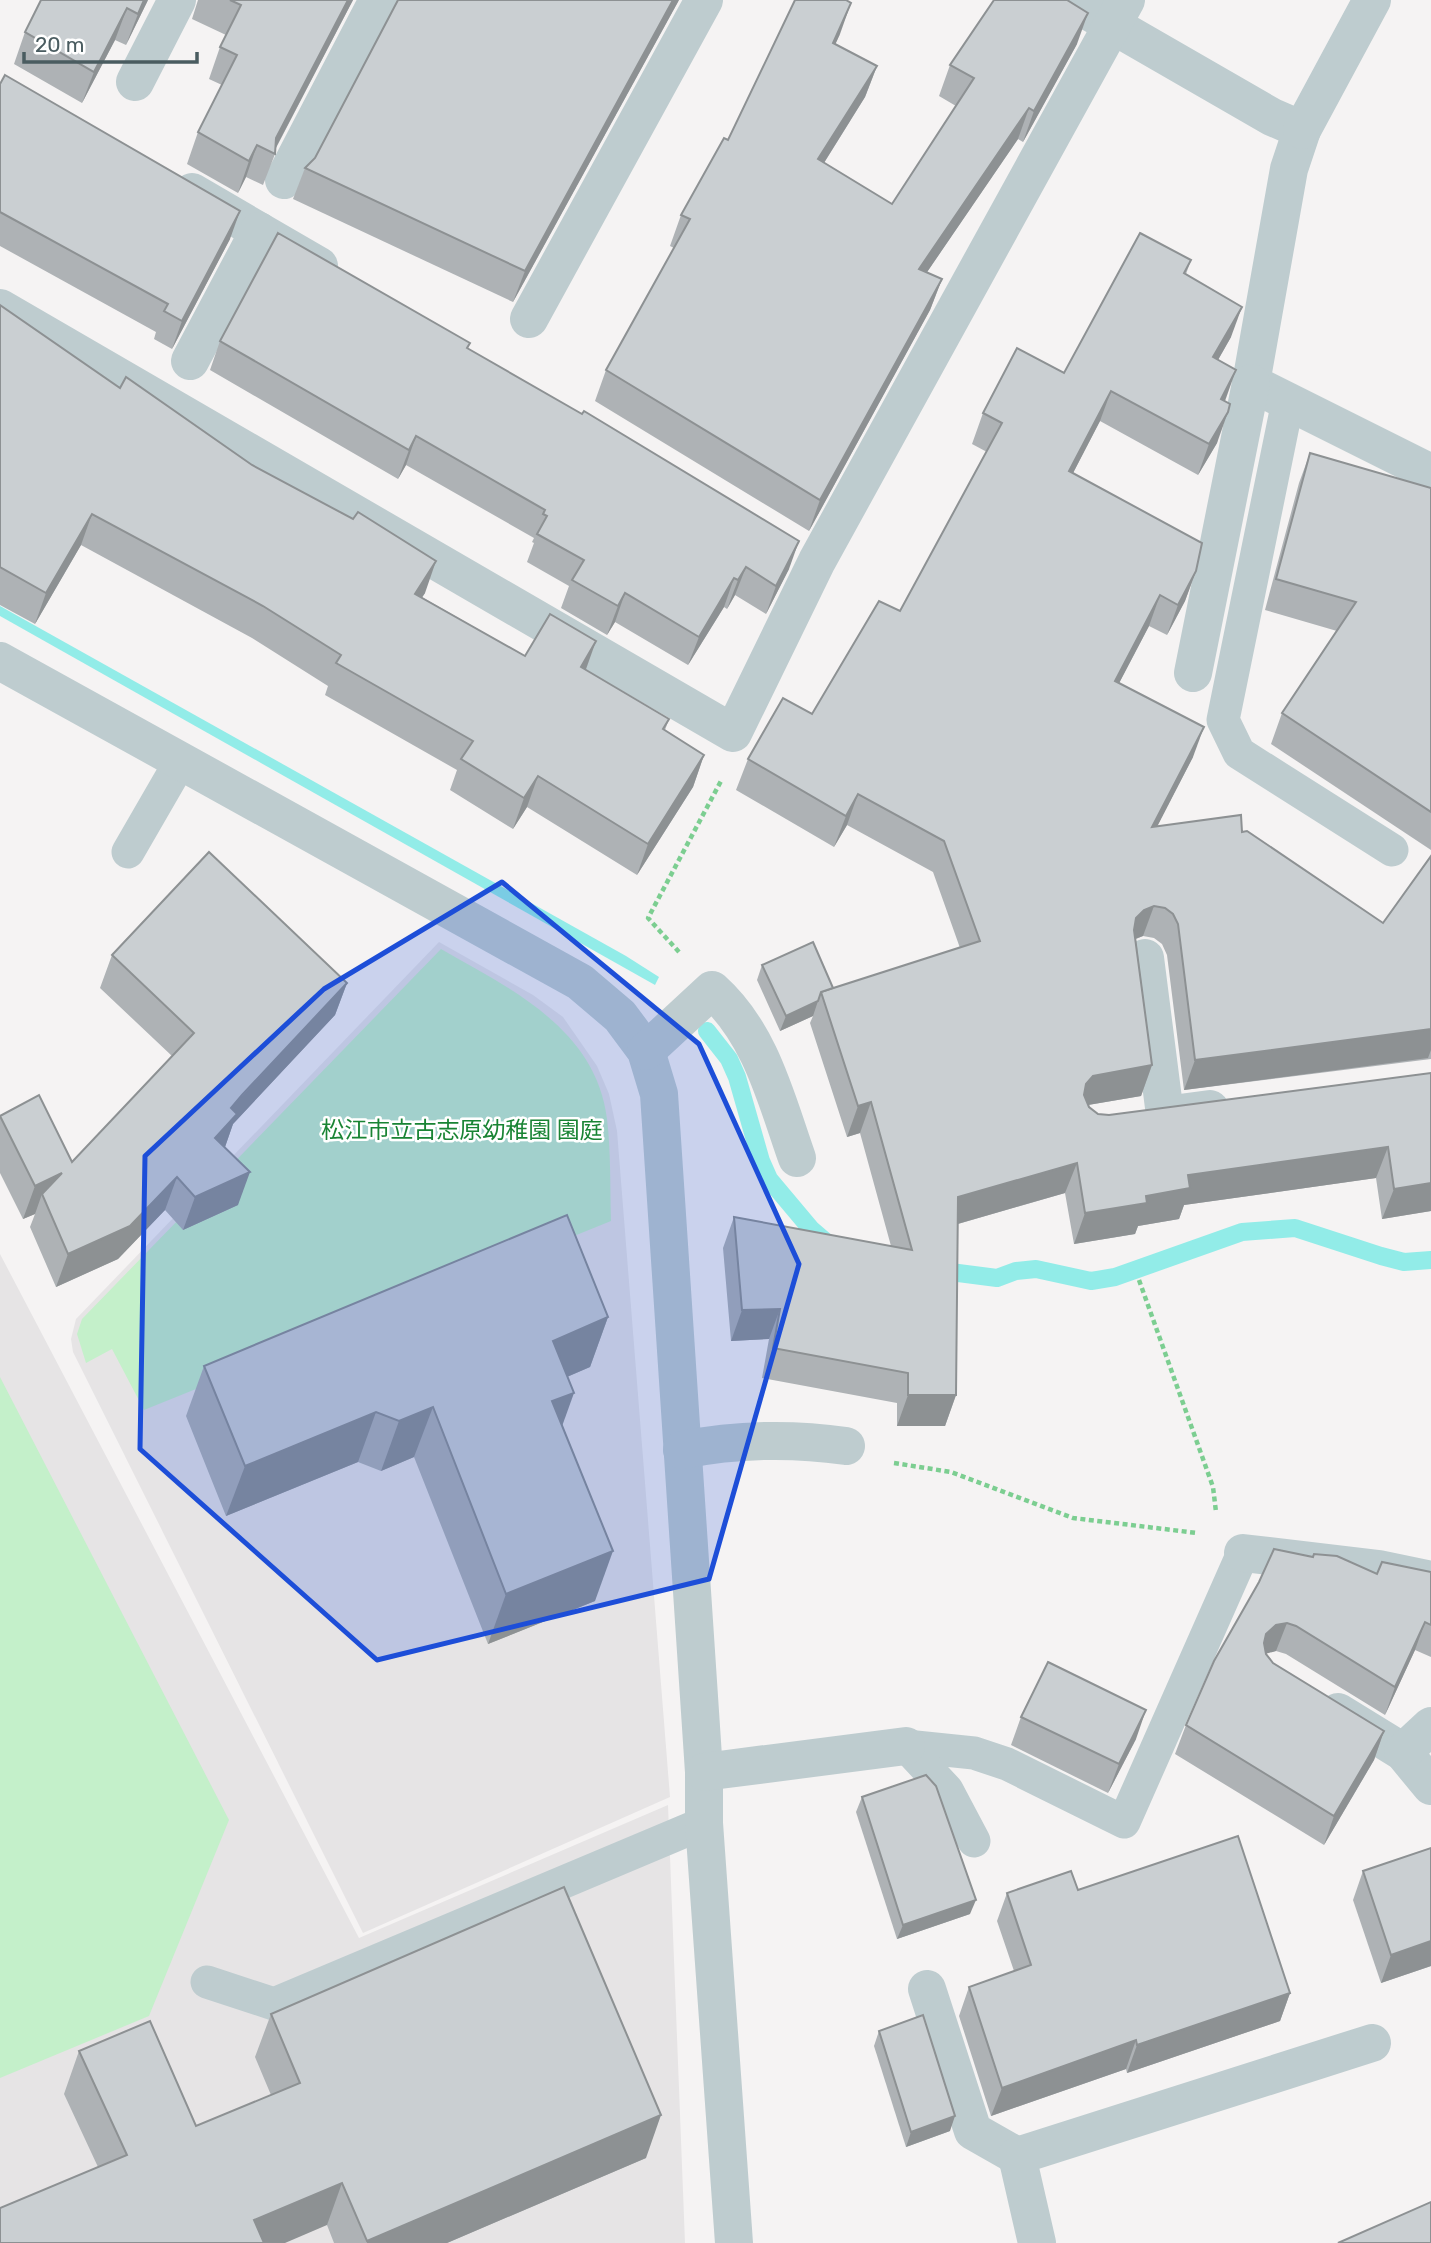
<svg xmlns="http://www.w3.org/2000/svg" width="1431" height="2243" viewBox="0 0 1431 2243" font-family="Rubik,'Noto Sans JP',sans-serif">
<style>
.education{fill:#e6e4e5}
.green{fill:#c4f0ca}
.water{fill:#92ece8}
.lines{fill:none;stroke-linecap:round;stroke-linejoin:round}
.stream{stroke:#92ece8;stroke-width:18}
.path{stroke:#7cce91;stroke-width:4.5;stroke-dasharray:5 3.5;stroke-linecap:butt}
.service{stroke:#becccf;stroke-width:33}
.minor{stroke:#becccf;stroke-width:38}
.wall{fill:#aeb2b5}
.shaded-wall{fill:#8d9193}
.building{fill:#cacfd2;stroke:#8d9193;stroke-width:2}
.marked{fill:#1d4ed8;fill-opacity:0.2;stroke:#1d4ed8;stroke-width:5;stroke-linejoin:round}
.labels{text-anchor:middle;stroke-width:5;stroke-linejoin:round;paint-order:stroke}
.park-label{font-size:23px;fill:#198434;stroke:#fff}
</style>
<rect width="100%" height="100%" fill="#f5f3f3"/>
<g class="education">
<path d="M 439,942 L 533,995 L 563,1017 L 597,1066 L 609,1094 L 617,1131 L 670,1797 L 363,1933 L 73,1352 L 71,1339 L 76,1319 Z"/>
<path d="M 0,1254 L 359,1938 L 668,1805 L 685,2243 L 0,2243 Z"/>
</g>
<g class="green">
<path d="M 441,949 C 511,989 596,1029 607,1119 C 611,1152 610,1188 611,1221 L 144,1410 L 112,1349 L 86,1363 L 77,1334 L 82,1319 Z"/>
<path d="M 0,1377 L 229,1820 L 149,2016 L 0,2078 Z"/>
</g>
<path class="water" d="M 0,606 L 626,956 L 659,977 L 655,985 L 0,616 Z"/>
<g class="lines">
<g class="stream">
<path d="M 707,1031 L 729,1059 L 737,1077 L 761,1161 L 769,1179 L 811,1229 L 832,1247"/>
<path d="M 935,1270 L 997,1278 L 1016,1271 L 1036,1269 L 1091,1281 L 1115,1277 L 1242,1232 L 1295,1228 L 1381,1256 L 1404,1262 L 1431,1260"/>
</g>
<g class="path">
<path d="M 679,952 L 648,918 L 721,781"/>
<path d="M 1139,1280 L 1213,1487 L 1216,1512"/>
<path d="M 894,1463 L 951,1472 L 1073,1518 L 1197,1533"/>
</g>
<g class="service">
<path d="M 1288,401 L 1223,720 L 1239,753 L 1392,850"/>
<path d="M 128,852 L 180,762"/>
<path d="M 906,1746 L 974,1753 L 1007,1764 L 1124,1822 L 1243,1553"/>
<path d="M 906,1746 L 947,1790 L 974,1841"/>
<path d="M 207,1982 L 274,2004 L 704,1823"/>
</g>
<g class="minor">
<path d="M 1069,0 L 1272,117 L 1302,130 L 1289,169 L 1251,383 L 1431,473"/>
<path d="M 135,82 L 177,0"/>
<path d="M 1302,130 L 1372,0"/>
<path d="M 284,180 L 378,0"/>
<path d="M 192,192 L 319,266"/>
<path d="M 0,308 L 733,733 L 817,561 L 1126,0"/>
<path d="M 529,319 L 704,0"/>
<path d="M 190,361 L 259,231"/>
<path d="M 0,661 L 580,982 L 620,1016 L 646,1051 L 659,1094 L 704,1772 L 704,1823 L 734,2243"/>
<path d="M 1193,673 L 1251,383"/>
<path d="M 1145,958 L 1165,1115 L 1210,1109"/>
<path d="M 646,1051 L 712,990 C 761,1034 776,1099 797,1158"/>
<path d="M 682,1450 C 738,1439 790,1438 846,1446"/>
<path d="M 1243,1553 L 1379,1569 L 1431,1580"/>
<path d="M 1338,1712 L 1403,1752 L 1431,1786"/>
<path d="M 1403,1752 L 1431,1726"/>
<path d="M 704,1772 L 906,1746"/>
<path d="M 927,1989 L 973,2131 L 1017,2156"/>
<path d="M 1037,2243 L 1017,2156 L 1372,2043"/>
</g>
</g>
<g class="wall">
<path d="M 148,0 L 126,45 L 115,40 L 82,103 L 14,64 L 25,32 Z"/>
<path d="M 198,0 L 353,0 L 275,150 L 275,154 L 263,185 L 246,177 L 238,193 L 187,164 L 198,132 L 222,85 L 209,79 L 220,47 L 226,35 L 192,19 Z"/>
<path d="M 679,0 L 513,302 L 293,199 L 305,168 L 315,158 Z"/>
<path d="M 840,34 L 835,44 L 877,66 L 865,97 L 824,163 L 892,204 L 956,106 L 939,96 L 950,65 L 1077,44 L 1023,142 L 1018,139 L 927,272 L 942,279 L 930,310 L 809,531 L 595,401 L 606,370 L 674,248 L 670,246 L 681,215 L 728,140 Z"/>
<path d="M 0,84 L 230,239 L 172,349 L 154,339 L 156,332 L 0,246 Z"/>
<path d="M 1191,260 L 1186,274 L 1231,337 L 1218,360 L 1225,401 L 1217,443 L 1198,475 L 1100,421 L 1073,473 L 1196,571 L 1185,601 L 1167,635 L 1149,626 L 1119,683 L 1193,757 L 1157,826 L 1242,832 L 1383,923 L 1431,856 L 1431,1059 L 1184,1090 L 1167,955 L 1162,944 L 1154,938 L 1143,936 L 1136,939 L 1152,1065 L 1141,1096 L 1088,1105 L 1089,1107 L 1098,1114 L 1109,1115 L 1431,1073 L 1431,1211 L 1382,1219 L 1376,1178 L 1184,1205 L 1179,1219 L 1138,1226 L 1135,1234 L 1074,1244 L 1065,1193 L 958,1224 L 956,1395 L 945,1426 L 897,1426 L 897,1403 L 762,1378 L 769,1339 L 731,1341 L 723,1248 L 734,1217 L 891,1246 L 860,1133 L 847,1137 L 810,1023 L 813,1016 L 780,1031 L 757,980 L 762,965 L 833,988 L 960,948 L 933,872 L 847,825 L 834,847 L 736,790 L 748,759 L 812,714 L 900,611 L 987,452 L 972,444 L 983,413 L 1064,373 Z"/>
<path d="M 0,305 L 120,388 L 425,593 L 422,597 L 525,656 L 586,670 L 669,719 L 665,730 L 704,755 L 693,787 L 637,875 L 527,807 L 513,829 L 450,790 L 457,770 L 325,695 L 328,686 L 252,638 L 81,545 L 35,624 L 0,605 Z"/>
<path d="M 220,341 L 470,343 L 468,348 L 789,569 L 766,614 L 735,595 L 727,609 L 724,607 L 688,665 L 615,622 L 607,635 L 561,608 L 569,586 L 527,562 L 534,543 L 532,542 L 534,538 L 406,465 L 398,479 L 210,370 Z"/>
<path d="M 1310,453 L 1431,488 L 1431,850 L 1271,744 L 1282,713 L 1337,631 L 1265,610 L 1299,483 Z"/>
<path d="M 112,955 L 347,983 L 335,1015 L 233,1124 L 225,1147 L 238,1205 L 183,1230 L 165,1210 L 118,1259 L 56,1287 L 30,1227 L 35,1214 L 23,1219 L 0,1173 L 0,1116 L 72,1162 L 172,1056 L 100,988 Z"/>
<path d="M 608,1317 L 590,1367 L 567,1377 L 562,1426 L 595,1601 L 488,1644 L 414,1457 L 381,1471 L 358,1462 L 226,1516 L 186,1416 L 204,1366 Z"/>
<path d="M 1431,1572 L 1431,1657 L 1415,1650 L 1385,1715 L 1286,1654 L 1276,1651 L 1266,1653 L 1273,1663 L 1384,1731 L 1374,1760 L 1324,1845 L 1175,1754 L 1186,1725 L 1214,1661 L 1377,1574 Z"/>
<path d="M 1021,1717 L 1136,1739 L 1108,1793 L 1011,1745 Z"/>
<path d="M 862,1797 L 970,1914 L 897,1939 L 856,1812 Z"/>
<path d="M 1431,1848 L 1431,1966 L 1381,1983 L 1353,1900 L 1363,1871 Z"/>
<path d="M 1078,1890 L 1290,1993 L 1280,2021 L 1127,2073 L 1126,2069 L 991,2116 L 959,2016 L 969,1987 L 1014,1971 L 997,1921 L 1007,1893 Z"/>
<path d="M 271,2014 L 646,2158 L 447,2243 L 334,2243 L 327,2225 L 98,2167 L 64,2094 L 79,2051 L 196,2126 L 271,2095 L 255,2057 Z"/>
<path d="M 879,2031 L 950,2131 L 906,2147 L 874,2046 Z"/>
</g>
<g class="shaded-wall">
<path d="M 144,0 L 148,0 L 126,45 L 138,14 Z"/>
<path d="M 348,0 L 353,0 L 273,153 L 276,138 Z"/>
<path d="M 673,0 L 679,0 L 513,302 L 525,271 Z"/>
<path d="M 851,3 L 840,34 L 822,74 L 833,43 Z"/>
<path d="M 127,8 L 115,40 L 82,103 L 94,72 Z"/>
<path d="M 1088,13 L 1077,44 L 1023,142 L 1034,111 Z"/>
<path d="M 877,66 L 865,97 L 807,190 L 818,159 Z"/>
<path d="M 1029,108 L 1018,139 L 908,300 L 919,269 Z"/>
<path d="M 257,145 L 246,177 L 238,193 L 249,161 Z"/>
<path d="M 240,211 L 230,239 L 172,349 L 182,321 Z"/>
<path d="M 942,279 L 930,310 L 809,531 L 820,500 Z"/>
<path d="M 1242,307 L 1231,337 L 1202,388 L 1213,357 Z"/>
<path d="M 1236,370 L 1225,401 L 1221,399 Z"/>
<path d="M 1111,391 L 1100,421 L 1058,502 L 1069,471 Z"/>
<path d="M 1228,412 L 1217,443 L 1198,475 L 1209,444 Z"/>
<path d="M 416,436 L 406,465 L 398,479 L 409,450 Z"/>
<path d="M 92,514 L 81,545 L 35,624 L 46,593 Z"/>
<path d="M 799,541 L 789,569 L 766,614 L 776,586 Z"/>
<path d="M 436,561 L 425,593 L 404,625 L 415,594 Z"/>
<path d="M 746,567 L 735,595 L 727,609 L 738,580 Z"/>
<path d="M 1196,571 L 1185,601 L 1167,635 L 1178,605 Z"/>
<path d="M 734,578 L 724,607 L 688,665 L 699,637 Z"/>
<path d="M 625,593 L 615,622 L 607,635 L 618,606 Z"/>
<path d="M 1160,595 L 1149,626 L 1104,712 L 1115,681 Z"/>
<path d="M 596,641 L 585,672 L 581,667 Z"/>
<path d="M 1204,727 L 1193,757 L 1141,858 L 1152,827 Z"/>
<path d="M 704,755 L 693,787 L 637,875 L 648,844 Z"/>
<path d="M 538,776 L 527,807 L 513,829 L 524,798 Z"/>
<path d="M 858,794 L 847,825 L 834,847 L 846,816 Z"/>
<path d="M 1154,906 L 1143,936 L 1132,940 L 1136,918 L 1144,910 Z"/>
<path d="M 347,983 L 335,1015 L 233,1124 L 225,1147 L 203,1170 L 215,1138 L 231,1108 Z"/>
<path d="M 818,1001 L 813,1016 L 780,1031 L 786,1016 Z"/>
<path d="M 1431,1029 L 1431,1050 L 1428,1058 L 1184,1090 L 1195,1060 Z"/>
<path d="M 1152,1065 L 1141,1096 L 1082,1106 L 1086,1084 L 1093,1076 Z"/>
<path d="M 871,1102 L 860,1133 L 847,1137 L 858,1106 Z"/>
<path d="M 1388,1147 L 1376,1178 L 1184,1205 L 1179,1219 L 1138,1226 L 1135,1234 L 1074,1244 L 1085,1213 L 1146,1196 L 1188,1175 Z"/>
<path d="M 1077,1163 L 1065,1193 L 947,1227 L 958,1197 Z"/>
<path d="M 250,1172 L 238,1205 L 183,1230 L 195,1197 Z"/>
<path d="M 62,1173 L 42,1194 L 35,1214 L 23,1219 L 35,1186 Z"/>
<path d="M 177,1177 L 165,1210 L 118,1259 L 56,1287 L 68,1254 Z"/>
<path d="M 1431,1183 L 1431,1211 L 1382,1219 L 1394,1189 Z"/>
<path d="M 780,1309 L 769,1339 L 731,1341 L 742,1310 Z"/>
<path d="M 608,1317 L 590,1367 L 534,1391 L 553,1341 Z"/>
<path d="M 574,1393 L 556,1443 L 552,1401 Z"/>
<path d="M 908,1395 L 956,1395 L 945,1426 L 897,1426 Z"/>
<path d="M 433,1407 L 414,1457 L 381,1471 L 399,1421 Z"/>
<path d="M 376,1412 L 358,1462 L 226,1516 L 245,1466 Z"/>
<path d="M 613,1551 L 595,1601 L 488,1644 L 506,1594 Z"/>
<path d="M 1425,1622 L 1415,1650 L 1385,1715 L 1395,1687 Z"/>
<path d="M 1287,1623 L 1276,1651 L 1265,1654 L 1256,1662 L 1266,1634 L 1276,1625 Z"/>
<path d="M 1146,1710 L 1136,1739 L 1108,1793 L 1119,1764 Z"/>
<path d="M 1384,1731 L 1374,1760 L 1324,1845 L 1334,1816 Z"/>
<path d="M 976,1900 L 970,1914 L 897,1939 L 903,1925 Z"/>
<path d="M 1431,1941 L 1431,1966 L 1381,1983 L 1391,1955 Z"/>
<path d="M 1290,1993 L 1280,2021 L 1127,2073 L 1137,2045 Z"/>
<path d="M 1136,2040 L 1126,2069 L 991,2116 L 1002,2088 Z"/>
<path d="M 661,2115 L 646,2158 L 447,2243 L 367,2243 L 367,2241 Z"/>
<path d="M 955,2116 L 950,2131 L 906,2147 L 911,2132 Z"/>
<path d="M 342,2183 L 327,2225 L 285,2243 L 246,2243 L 254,2220 Z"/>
</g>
<g class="building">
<path d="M 41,0 L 144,0 L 138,14 L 127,8 L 94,72 L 25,32 Z"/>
<path d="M 230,0 L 348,0 L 276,138 L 275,154 L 257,145 L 249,161 L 198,132 L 237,55 L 220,47 L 241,5 Z"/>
<path d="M 398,0 L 673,0 L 525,271 L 305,168 L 315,158 Z"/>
<path d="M 795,0 L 846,0 L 851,3 L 833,43 L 877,66 L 818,159 L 892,204 L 974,78 L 950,65 L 994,0 L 1067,0 L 1088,13 L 1034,111 L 1029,108 L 919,269 L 942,279 L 820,500 L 606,370 L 690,219 L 681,215 L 724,138 L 728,140 Z"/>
<path d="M 5,75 L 240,211 L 182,321 L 164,311 L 168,304 L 0,212 L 0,84 Z"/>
<path d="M 278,233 L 470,343 L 467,348 L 582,414 L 584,411 L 799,541 L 776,586 L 746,567 L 738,580 L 734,578 L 699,637 L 625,593 L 618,606 L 572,580 L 584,560 L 537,534 L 547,516 L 543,514 L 545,510 L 416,436 L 409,450 L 220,341 Z"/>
<path d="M 1140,233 L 1191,260 L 1184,273 L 1242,307 L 1213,357 L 1236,370 L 1221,399 L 1230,404 L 1228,412 L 1209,444 L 1111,391 L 1069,471 L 1202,543 L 1196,571 L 1178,605 L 1160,595 L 1115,681 L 1204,727 L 1152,827 L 1241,815 L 1242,832 L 1247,831 L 1383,923 L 1431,856 L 1431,1029 L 1195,1060 L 1178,924 L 1173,914 L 1165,908 L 1154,906 L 1144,910 L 1136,918 L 1134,930 L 1152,1065 L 1093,1076 L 1086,1084 L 1084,1095 L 1089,1107 L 1098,1114 L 1109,1115 L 1431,1073 L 1431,1183 L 1394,1189 L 1388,1147 L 1188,1175 L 1190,1188 L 1146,1196 L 1147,1203 L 1085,1213 L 1077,1163 L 958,1197 L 956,1395 L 908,1395 L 908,1373 L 773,1348 L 780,1309 L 742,1310 L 734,1217 L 912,1250 L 871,1102 L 858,1106 L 821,992 L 980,941 L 944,841 L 858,794 L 846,816 L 748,759 L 783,698 L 812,714 L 879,601 L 900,611 L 1002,423 L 983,413 L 1017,348 L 1064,373 Z"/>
<path d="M 0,305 L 120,388 L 126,377 L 252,465 L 353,519 L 358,512 L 436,561 L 415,594 L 525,656 L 550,614 L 596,641 L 581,667 L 669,719 L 663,729 L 704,755 L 648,844 L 538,776 L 524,798 L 461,759 L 473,741 L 336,663 L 341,655 L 263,606 L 92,514 L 46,593 L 0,567 Z"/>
<path d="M 1310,453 L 1431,488 L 1431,812 L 1282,713 L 1356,602 L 1276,579 Z"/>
<path d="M 209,852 L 347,983 L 242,1095 L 231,1108 L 237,1114 L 215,1138 L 250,1172 L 195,1197 L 177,1177 L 130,1226 L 68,1254 L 42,1194 L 62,1173 L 35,1186 L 0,1116 L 39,1095 L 72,1162 L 194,1033 L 112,955 Z"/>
<path d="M 813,942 L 833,988 L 821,992 L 818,1001 L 786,1016 L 762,965 Z"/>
<path d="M 567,1215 L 608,1317 L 553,1341 L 574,1393 L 552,1401 L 613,1551 L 506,1594 L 433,1407 L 399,1421 L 376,1412 L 245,1466 L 204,1366 Z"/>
<path d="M 1274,1549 L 1313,1557 L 1314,1554 L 1337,1556 L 1377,1574 L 1382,1562 L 1431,1572 L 1431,1625 L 1425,1622 L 1395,1687 L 1296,1626 L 1287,1623 L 1276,1625 L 1266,1634 L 1264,1643 L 1266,1654 L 1273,1663 L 1384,1731 L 1334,1816 L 1186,1725 L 1214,1661 L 1259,1582 Z"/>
<path d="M 1048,1662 L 1146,1710 L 1119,1764 L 1021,1717 Z"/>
<path d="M 926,1775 L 936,1786 L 976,1900 L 903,1925 L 862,1797 Z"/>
<path d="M 1238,1836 L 1290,1993 L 1137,2045 L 1136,2040 L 1002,2088 L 969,1987 L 1031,1965 L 1007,1893 L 1071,1871 L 1078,1890 Z"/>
<path d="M 1431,1848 L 1431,1941 L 1391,1955 L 1363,1871 Z"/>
<path d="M 564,1887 L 661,2115 L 367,2241 L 342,2183 L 254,2220 L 264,2243 L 0,2243 L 0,2208 L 127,2155 L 79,2051 L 150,2021 L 196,2126 L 300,2083 L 271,2014 Z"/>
<path d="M 923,2015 L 955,2116 L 911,2132 L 879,2031 Z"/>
<path d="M 1431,2202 L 1431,2243 L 1338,2243 Z"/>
</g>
<path class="marked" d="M 502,882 L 699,1044 L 799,1264 L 709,1579 L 377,1660 L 140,1449 L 145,1156 L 324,989 Z"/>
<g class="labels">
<g class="park-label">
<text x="462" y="1138">松江市立古志原幼稚園 園庭</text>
</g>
</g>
<path d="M24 52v10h173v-10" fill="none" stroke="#4a5c60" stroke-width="3.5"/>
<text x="35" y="52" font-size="21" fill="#4a5c60" stroke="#ffffff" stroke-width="5" paint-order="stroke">20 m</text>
</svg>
